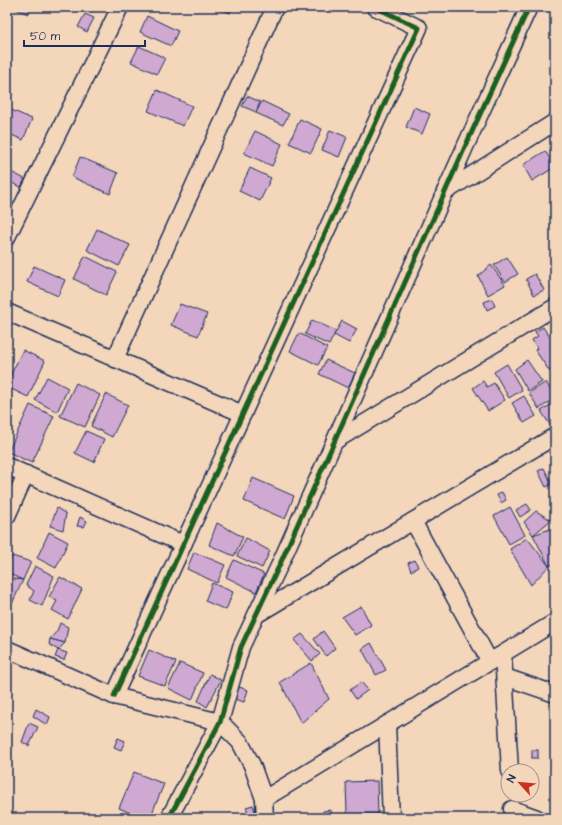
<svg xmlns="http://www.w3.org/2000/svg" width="562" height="825" viewBox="0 0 562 825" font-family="'Architects Daughter',sans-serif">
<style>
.building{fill:#cfa9d1;stroke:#1b2f5e}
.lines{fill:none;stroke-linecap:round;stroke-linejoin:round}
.minor-casing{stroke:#1b2f5e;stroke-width:19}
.minor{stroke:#f4d6ba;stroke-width:16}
.cycleway-casing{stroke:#f4d6ba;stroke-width:8}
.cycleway{stroke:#1b5e20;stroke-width:5}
</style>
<rect width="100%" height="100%" fill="#f4d6ba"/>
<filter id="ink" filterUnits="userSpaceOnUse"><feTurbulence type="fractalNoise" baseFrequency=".025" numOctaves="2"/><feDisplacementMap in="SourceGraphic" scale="8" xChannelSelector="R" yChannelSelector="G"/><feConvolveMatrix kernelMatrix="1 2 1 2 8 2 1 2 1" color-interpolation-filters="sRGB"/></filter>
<g filter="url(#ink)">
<g class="building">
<path d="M 12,7 L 31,7 L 28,14 Z"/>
<path d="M 215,7 L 232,7 L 230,13 Z"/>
<path d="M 85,14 L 94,18 L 87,32 L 78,27 Z"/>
<path d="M 147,16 L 178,31 L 171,46 L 140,32 Z"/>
<path d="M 139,46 L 165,58 L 157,74 L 131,62 Z"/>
<path d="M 157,90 L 192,106 L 183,126 L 148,111 Z"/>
<path d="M 247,96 L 260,102 L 256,112 L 242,106 Z"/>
<path d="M 262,101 L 289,114 L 283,125 L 256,113 Z"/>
<path d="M 414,107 L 430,114 L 422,134 L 406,127 Z"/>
<path d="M 7,108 L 32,119 L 23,140 L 7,133 Z"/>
<path d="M 300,119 L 322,129 L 311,153 L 289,143 Z"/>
<path d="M 330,130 L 347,137 L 339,157 L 322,150 Z"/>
<path d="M 255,131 L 282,144 L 272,166 L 244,153 Z"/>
<path d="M 545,151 L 555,167 L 532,181 L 523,165 Z"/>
<path d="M 80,157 L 118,173 L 110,194 L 72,177 Z"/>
<path d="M 250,168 L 271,178 L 260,201 L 239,191 Z"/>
<path d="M 11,172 L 25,179 L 21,187 L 7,181 Z"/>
<path d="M 97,229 L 130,245 L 119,266 L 87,250 Z"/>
<path d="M 85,256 L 117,272 L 106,295 L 74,279 Z"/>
<path d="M 507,257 L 518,274 L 505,282 L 494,265 Z"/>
<path d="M 491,265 L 505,285 L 488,295 L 478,276 Z"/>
<path d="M 34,266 L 65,280 L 58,296 L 27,282 Z"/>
<path d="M 535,274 L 544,290 L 534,295 L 526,279 Z"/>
<path d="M 492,299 L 495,306 L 487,310 L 484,302 Z"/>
<path d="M 180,304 L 207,314 L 198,336 L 171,325 Z"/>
<path d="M 312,320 L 336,331 L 329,345 L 305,334 Z"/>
<path d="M 342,321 L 357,329 L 349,343 L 334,335 Z"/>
<path d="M 543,327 L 555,345 L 555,368 L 550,372 L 535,350 L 537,348 L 532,340 L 538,336 L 535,332 Z"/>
<path d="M 299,333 L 327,348 L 318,365 L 290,351 Z"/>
<path d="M 23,350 L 45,361 L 28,397 L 7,387 L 7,382 Z"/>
<path d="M 326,360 L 355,373 L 348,388 L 319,374 Z"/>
<path d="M 527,360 L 542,382 L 528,391 L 515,369 Z"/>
<path d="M 507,364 L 522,390 L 509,398 L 494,372 Z"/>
<path d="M 47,377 L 68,388 L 57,412 L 35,400 Z"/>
<path d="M 483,381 L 487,387 L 494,383 L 505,400 L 488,411 L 473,388 Z"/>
<path d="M 546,382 L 555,398 L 539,409 L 529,393 Z"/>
<path d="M 76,383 L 100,395 L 85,427 L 60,416 Z"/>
<path d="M 106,394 L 128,405 L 112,437 L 91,426 Z"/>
<path d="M 524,396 L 536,416 L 524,423 L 512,403 Z"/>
<path d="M 555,402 L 555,427 L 552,428 L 541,411 Z"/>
<path d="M 30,405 L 54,416 L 32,463 L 8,452 Z"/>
<path d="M 86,431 L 104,439 L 94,462 L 75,453 Z"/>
<path d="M 544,468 L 552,484 L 546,487 L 538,471 Z"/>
<path d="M 253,478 L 294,496 L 285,519 L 244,501 Z"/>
<path d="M 502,492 L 506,500 L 501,503 L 497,495 Z"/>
<path d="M 527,504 L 531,510 L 520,517 L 516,510 Z"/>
<path d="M 510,507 L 525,535 L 509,544 L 494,516 Z"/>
<path d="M 57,508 L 66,514 L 63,530 L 50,526 Z"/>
<path d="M 536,511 L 551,520 L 533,535 L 524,522 Z"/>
<path d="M 80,517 L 87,521 L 84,527 L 77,526 Z"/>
<path d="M 217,523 L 243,537 L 234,556 L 209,545 Z"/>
<path d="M 550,529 L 555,534 L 555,563 L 549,566 L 533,535 Z"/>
<path d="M 49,532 L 68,542 L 56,568 L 37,558 Z"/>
<path d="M 246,538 L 270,551 L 262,568 L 237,556 Z"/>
<path d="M 527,538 L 549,566 L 531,585 L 510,549 Z"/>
<path d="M 194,552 L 225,565 L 217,583 L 187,569 Z"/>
<path d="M 12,556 L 31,562 L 23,580 L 7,573 L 7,567 Z"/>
<path d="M 234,560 L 264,574 L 256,592 L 226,577 Z"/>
<path d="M 415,560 L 418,567 L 411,571 L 408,563 Z"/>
<path d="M 35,566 L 54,576 L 42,606 L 30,600 L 34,591 L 26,585 Z"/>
<path d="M 60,577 L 82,589 L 68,619 L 52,610 L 57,601 L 49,597 Z"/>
<path d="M 7,578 L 23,580 L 10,608 L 7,607 Z"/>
<path d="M 212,583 L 233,592 L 226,610 L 205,601 Z"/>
<path d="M 361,606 L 371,625 L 355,635 L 342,617 Z"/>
<path d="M 60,623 L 68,627 L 65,643 L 50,639 L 57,631 Z"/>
<path d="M 323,631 L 335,648 L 326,656 L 314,639 Z"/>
<path d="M 302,634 L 320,654 L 312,661 L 294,640 Z"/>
<path d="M 50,639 L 65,643 L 58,650 L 49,644 Z"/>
<path d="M 371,643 L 386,670 L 376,675 L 362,649 Z"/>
<path d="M 58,650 L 67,653 L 64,660 L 55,657 Z"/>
<path d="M 149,650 L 176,662 L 165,686 L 138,676 Z"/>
<path d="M 180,663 L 203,673 L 192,700 L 168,688 Z"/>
<path d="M 311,663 L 329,699 L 301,723 L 280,682 Z"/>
<path d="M 210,674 L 221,680 L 207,707 L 198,701 Z"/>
<path d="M 361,682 L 368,690 L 356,699 L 350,690 Z"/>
<path d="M 239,687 L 248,690 L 244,702 L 234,699 Z"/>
<path d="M 36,709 L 50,717 L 47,725 L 33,716 Z"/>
<path d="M 29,723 L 38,727 L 29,746 L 22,742 Z"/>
<path d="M 118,738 L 125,741 L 121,750 L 114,747 Z"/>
<rect x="532" y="750" width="6" height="8"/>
<path d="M 134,772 L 164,784 L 150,818 L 142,818 L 119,808 Z"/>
<path d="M 377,781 L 378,814 L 347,814 L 346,782 Z"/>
<path d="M 253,805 L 256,815 L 250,817 L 246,807 Z"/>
<path d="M 331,810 L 332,818 L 324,818 L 323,811 Z"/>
</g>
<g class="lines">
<defs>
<g id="minor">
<path d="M 445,192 L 555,122"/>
<path d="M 7,237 L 120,7"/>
<path d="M 7,312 L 243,414"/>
<path d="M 115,359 L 275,7"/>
<path d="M 335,441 L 555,307"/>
<path d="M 7,466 L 183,544"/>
<path d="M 7,516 L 26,474"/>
<path d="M 413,521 L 490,662"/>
<path d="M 256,615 L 555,436"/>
<path d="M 7,649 L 114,696 L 220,722 L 240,742 L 252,765 L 264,799 L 265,818"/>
<path d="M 503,654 L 510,771"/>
<path d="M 505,677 L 555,694"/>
<path d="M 114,696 L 419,28 L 375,7"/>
<path d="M 387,724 L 391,818"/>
<path d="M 264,799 L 555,622"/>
<path d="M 512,809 L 537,818"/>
<path d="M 169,818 L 220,722 L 241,647 L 280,564 L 465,147 L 529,7"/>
</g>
</defs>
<use href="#minor" class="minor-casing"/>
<use href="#minor" class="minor"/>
<defs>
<g id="cycleway">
<path d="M 114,696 L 419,28 L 375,7"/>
<path d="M 169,818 L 220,722 L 241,647 L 280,564 L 465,147 L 529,7"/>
</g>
</defs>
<use href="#cycleway" class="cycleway-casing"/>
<use href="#cycleway" class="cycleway"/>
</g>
</g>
<rect width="562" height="825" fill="none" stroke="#f4d6ba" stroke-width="24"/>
<rect x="12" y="12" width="538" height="801" fill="none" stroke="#1b2f5e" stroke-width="1.5" filter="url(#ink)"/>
<g transform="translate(520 783) rotate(297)"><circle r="19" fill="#f4d6ba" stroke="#9d9395"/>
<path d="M0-3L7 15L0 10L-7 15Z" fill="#c8321e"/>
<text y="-6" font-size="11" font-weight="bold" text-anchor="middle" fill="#1b2f5e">N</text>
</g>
<path d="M24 40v6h121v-6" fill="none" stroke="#1b2f5e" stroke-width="2"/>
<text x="30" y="40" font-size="12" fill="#1b2f5e" stroke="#f4d6ba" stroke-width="3" paint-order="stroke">50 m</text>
</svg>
